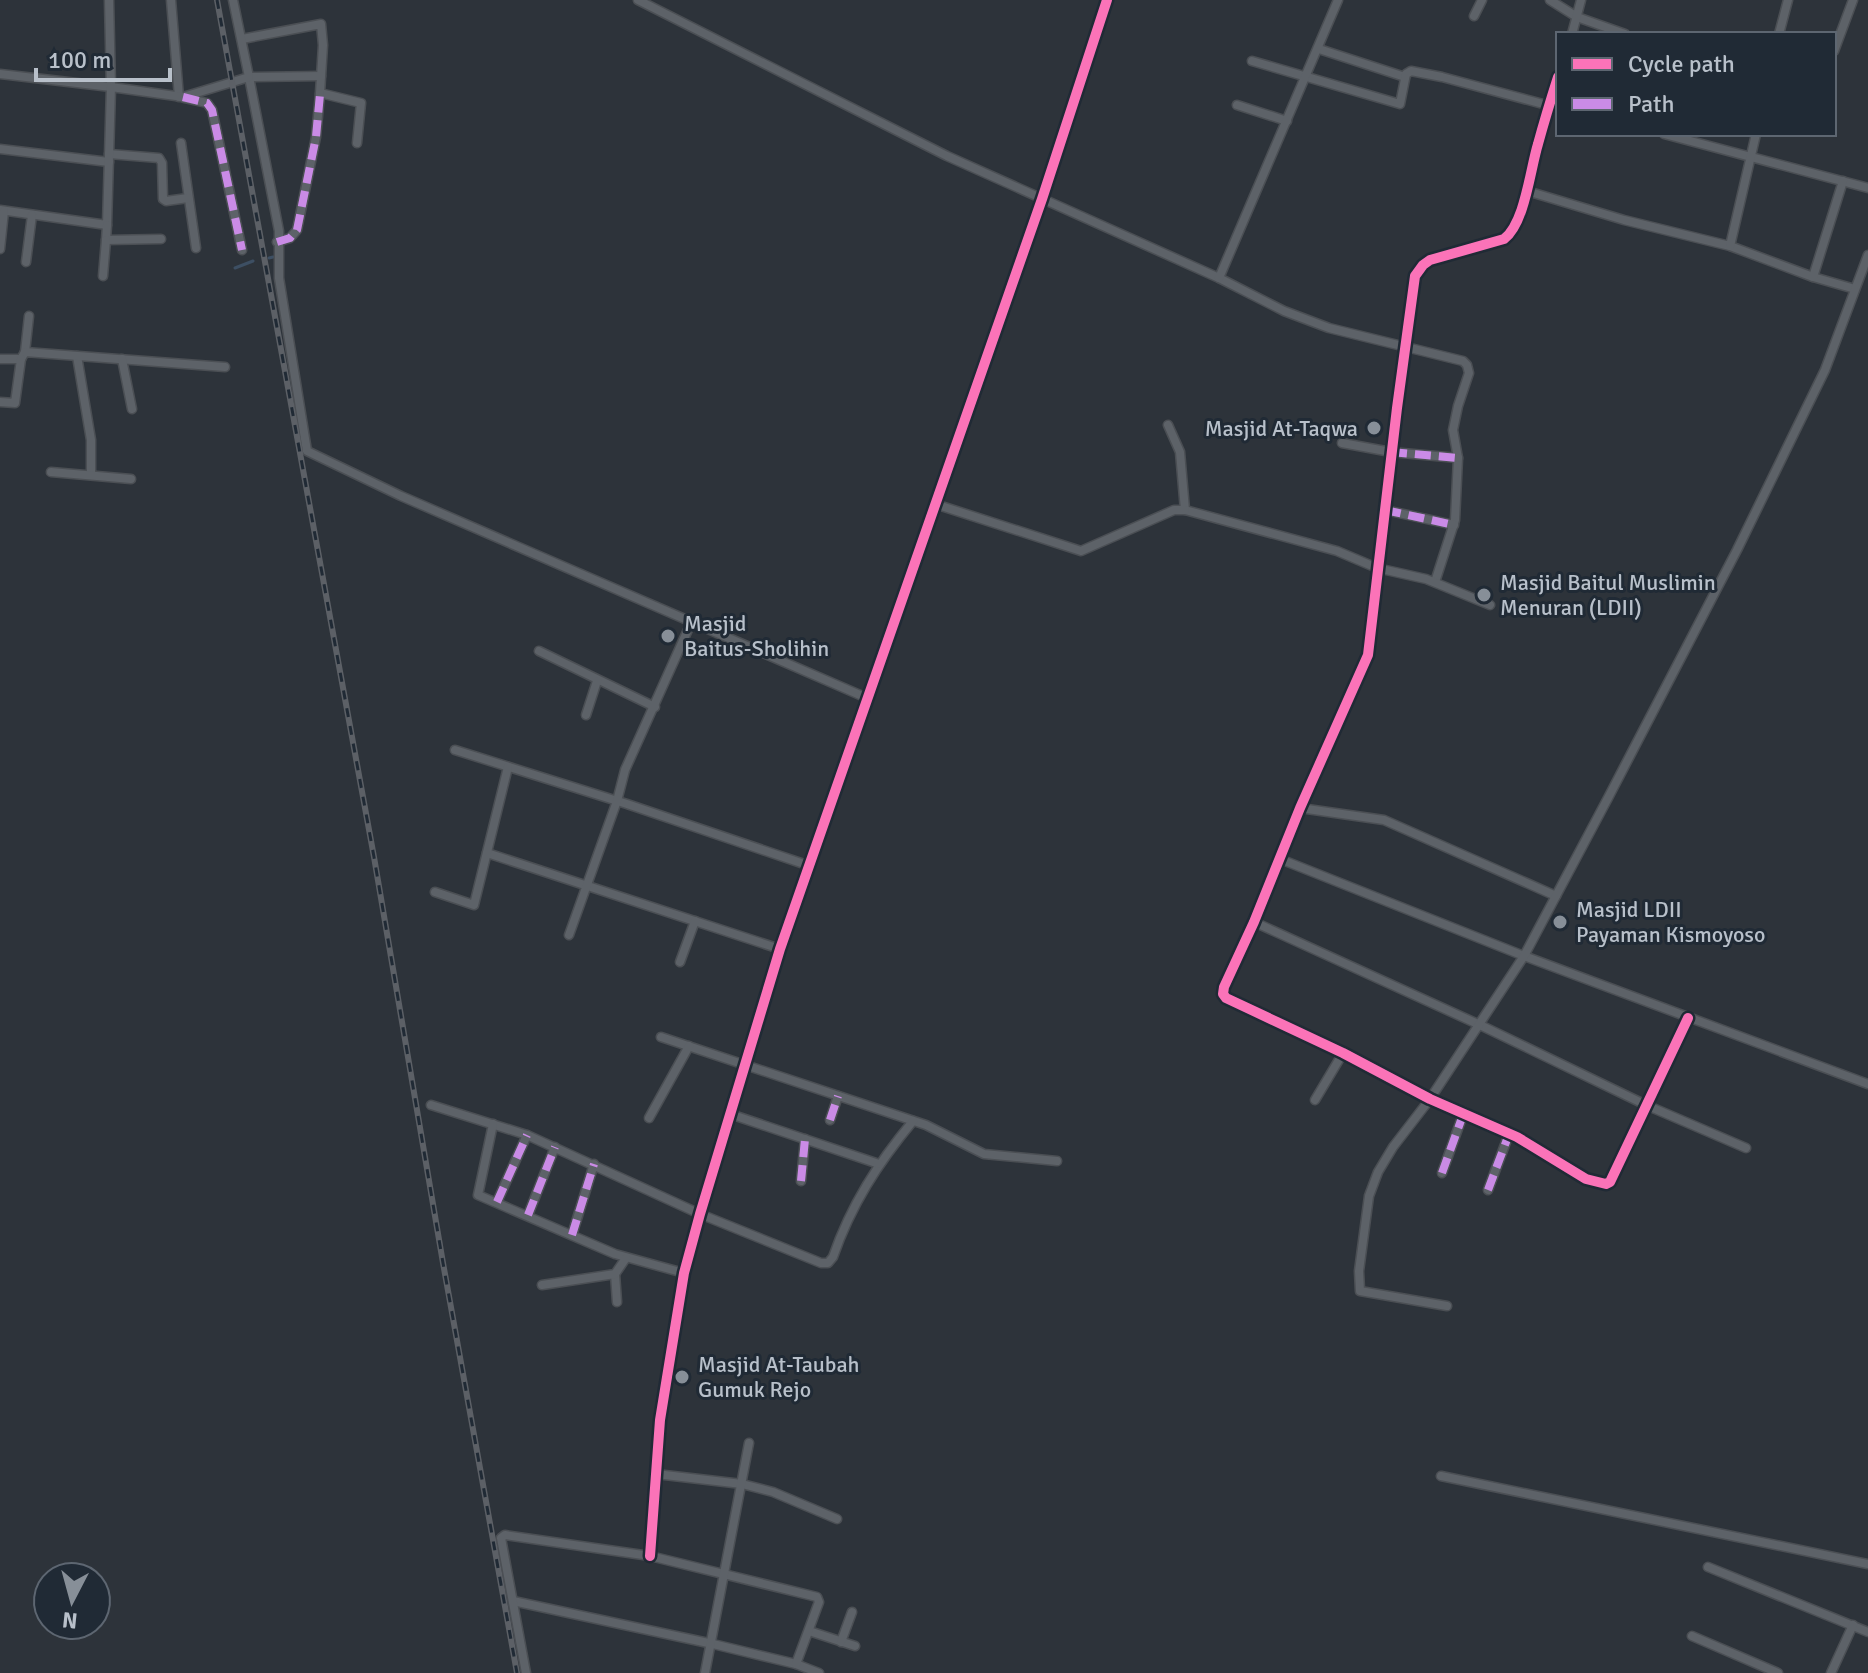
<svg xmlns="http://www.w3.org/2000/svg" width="1868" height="1673" viewBox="0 0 1868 1673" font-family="Signika,sans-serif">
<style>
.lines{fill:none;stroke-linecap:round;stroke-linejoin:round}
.stream{stroke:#3d4f63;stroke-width:3}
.street-casing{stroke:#4b4f54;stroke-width:11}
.street{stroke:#5d6268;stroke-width:8}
.rail-casing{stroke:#5c6066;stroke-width:6}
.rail{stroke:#202a35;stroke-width:3;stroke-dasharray:9;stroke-linecap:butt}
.quiet{stroke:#ca8be6;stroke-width:8;stroke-dasharray:16 8;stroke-linecap:butt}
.cycleway-casing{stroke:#202a35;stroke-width:15}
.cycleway{stroke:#fb73b8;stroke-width:10}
.poi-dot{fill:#878f98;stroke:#202a35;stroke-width:3}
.labels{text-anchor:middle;stroke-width:6;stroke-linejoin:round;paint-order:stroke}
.poi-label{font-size:22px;fill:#b8c0ca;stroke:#202a35;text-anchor:start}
</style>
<rect width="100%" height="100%" fill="#2d333a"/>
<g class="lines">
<g class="stream">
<path d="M 269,258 L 273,257"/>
<path d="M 235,268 L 253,261"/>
</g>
<defs>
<g id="street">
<path d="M 171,0 L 179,97"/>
<path d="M 638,0 L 947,156 L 1219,278 L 1284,311 L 1329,328 L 1463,361 L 1467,365 L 1469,373 L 1458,406 L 1453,430 L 1458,458 L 1455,520 L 1435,582"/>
<path d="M 1550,0 L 1577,17 L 1625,34"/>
<path d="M 1474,16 L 1482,0"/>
<path d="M 1572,34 L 1581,0"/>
<path d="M 1779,34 L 1788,0"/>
<path d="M 242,39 L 321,24 L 323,45 L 320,93 L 361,103 L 357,143"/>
<path d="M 1319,49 L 1405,77"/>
<path d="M 1834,51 L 1853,0"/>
<path d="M 1252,61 L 1400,104 L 1406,74 L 1411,71 L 1442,77 L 1558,108"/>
<path d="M 0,74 L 111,87 L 109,0"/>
<path d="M 321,76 L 249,77 L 279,231 L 279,278 L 307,451 L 401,496 L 867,698"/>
<path d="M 1558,77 C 1551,99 1544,122 1538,144 C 1530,170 1525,223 1504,239 L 1430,260 L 1423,265 L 1415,276 L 1397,408 L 1368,655 L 1300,808 L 1254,922 L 1224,987 L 1223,994 L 1226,998 L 1343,1053 L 1430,1099 L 1517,1137 L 1586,1179 L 1606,1184 L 1610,1182 L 1688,1018"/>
<path d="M 184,98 L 207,103 L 212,110 L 242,250"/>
<path d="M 1237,105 L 1287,121"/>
<path d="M 1664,134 L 1868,188"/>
<path d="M 181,143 L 196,248"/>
<path d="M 0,149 L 109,162"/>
<path d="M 109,154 L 159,158 L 162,163 L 163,199 L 166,201 L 188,198"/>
<path d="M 1527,191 L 1624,220 L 1730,246 L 1813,277 L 1855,289"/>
<path d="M 0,210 L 107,225 L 111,87 L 183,97 L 249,77 L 233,0"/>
<path d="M 107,225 L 106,240 L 161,239"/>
<path d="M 277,242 L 290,238 L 297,230 L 316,137 L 320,94"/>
<path d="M 1730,246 L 1756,134"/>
<path d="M 0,249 L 4,211"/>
<path d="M 26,262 L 32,215"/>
<path d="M 103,276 L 106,240"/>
<path d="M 1813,277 L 1843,181"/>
<path d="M 1219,278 L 1338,0"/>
<path d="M 25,352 L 29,316"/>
<path d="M 77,356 L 91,440 L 91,475"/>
<path d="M 0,359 L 21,359 L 25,352 L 225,367"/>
<path d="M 122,359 L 132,409"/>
<path d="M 0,402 L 15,403 L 21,359"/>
<path d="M 1168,425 L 1180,452 L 1185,510 L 1337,551 L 1377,568 L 1426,579 L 1490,605"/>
<path d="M 1342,443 L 1391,452 L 1458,458"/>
<path d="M 51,472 L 131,479"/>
<path d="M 935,504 L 1081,551 L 1174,510 L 1185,510"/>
<path d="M 1385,510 L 1454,525"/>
<path d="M 539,651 L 655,707"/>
<path d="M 586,715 L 597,681"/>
<path d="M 455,750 L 627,804 L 810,866"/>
<path d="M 1300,808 L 1384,820 L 1556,896"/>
<path d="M 487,853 L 780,949"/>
<path d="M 1280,859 L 1524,956 L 1868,1084"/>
<path d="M 435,892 L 474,905 L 508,767"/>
<path d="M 1254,922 L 1480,1025 L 1646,1105 L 1746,1148"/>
<path d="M 569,935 L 617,801 L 625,770 L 691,623"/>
<path d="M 680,962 L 695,921"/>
<path d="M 661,1037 L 926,1125 L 984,1154 L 1057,1161"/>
<path d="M 1315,1100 L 1343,1053"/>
<path d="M 431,1105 L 527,1135 L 700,1214 L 821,1263 L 828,1263 L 833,1257 C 851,1205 878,1163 913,1121"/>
<path d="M 730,1114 L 879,1164"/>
<path d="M 649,1118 L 689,1046"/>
<path d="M 830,1120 L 838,1096"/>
<path d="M 493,1124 L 478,1195 L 615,1254 L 684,1273"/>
<path d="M 1442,1173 L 1464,1112"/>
<path d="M 801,1181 L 805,1139"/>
<path d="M 1488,1190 L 1509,1134"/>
<path d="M 497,1202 L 527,1135"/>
<path d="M 528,1215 L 555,1147"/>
<path d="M 572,1235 L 594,1164"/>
<path d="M 615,1274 L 617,1302"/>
<path d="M 542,1285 L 615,1274 L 626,1258"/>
<path d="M 1447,1306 L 1360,1291 L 1359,1271 L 1369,1196 L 1378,1172 L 1393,1147 L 1430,1099 L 1524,956 L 1608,798 L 1737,550 L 1825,370 L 1868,255"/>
<path d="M 656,1474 L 742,1484 L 773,1492 L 837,1519"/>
<path d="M 1441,1476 L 1868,1564"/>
<path d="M 650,1556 L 660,1420 L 684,1273 L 700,1214 L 780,949 L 1042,199 L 1107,0"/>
<path d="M 1708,1567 L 1868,1632"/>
<path d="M 513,1601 L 713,1644 L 796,1664 L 819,1673"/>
<path d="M 809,1631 L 855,1646"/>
<path d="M 1692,1636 L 1778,1673"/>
<path d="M 841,1642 L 852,1612"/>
<path d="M 526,1673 L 501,1538 L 505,1535 L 650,1556 L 817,1597 L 819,1602 L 796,1664"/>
<path d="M 705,1673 L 749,1443"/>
<path d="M 1831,1673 L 1853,1625"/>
</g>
</defs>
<use href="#street" class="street-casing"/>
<use href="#street" class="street"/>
<defs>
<path id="rail" d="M 217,0 L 374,857 L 443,1263 L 517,1673"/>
</defs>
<use href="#rail" class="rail-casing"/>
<use href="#rail" class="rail"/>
<g class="quiet">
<path d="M 183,97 L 207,103 L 212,110 L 242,250"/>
<path d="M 277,242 L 290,238 L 297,230 L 316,137 L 320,94"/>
<path d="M 1391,452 L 1458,458"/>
<path d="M 1385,510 L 1454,525"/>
<path d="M 830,1120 L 838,1096"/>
<path d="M 1442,1173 L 1464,1112"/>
<path d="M 801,1181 L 805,1139"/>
<path d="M 1488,1190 L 1509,1134"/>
<path d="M 497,1202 L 527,1135"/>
<path d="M 528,1215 L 555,1147"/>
<path d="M 572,1235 L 594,1164"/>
</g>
<defs>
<g id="cycleway">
<path d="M 1558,77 C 1551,99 1544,122 1538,144 C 1530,170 1525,223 1504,239 L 1430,260 L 1423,265 L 1415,276 L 1397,408 L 1368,655 L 1300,808 L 1254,922 L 1224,987 L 1223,994 L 1226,998 L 1343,1053 L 1430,1099 L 1517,1137 L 1586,1179 L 1606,1184 L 1610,1182 L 1688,1018"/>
<path d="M 650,1556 L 660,1420 L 684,1273 L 700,1214 L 780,949 L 1042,199 L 1107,0"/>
</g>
</defs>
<use href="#cycleway" class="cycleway-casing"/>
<use href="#cycleway" class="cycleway"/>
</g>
<g class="poi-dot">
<circle cx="1374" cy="428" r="8"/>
<circle cx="1484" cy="595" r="8"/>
<circle cx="668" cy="636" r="8"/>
<circle cx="1560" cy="922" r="8"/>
<circle cx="682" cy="1377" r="8"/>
</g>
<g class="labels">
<g class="poi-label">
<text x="1358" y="436" text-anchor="end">Masjid At-Taqwa</text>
<text x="1500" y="590">Masjid Baitul Muslimin<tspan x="1500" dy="25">Menuran (LDII)</tspan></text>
<text x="684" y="631">Masjid<tspan x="684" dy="25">Baitus-Sholihin</tspan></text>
<text x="1576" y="917">Masjid LDII<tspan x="1576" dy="25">Payaman Kismoyoso</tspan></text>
<text x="698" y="1372">Masjid At-Taubah<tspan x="698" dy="25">Gumuk Rejo</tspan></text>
</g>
</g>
<rect x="1556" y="32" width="280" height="104" fill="#202a35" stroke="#5d6671" stroke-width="2"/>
<rect x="1572" y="58" width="40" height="12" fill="#fb73b8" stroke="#5d6671" stroke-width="2"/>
<text x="1628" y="72" font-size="24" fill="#b8c0ca">Cycle path</text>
<rect x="1572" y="98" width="40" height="12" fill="#ca8be6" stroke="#5d6671" stroke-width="2"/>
<text x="1628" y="112" font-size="24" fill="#b8c0ca">Path</text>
<g transform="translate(72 1601) rotate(186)"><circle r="38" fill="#202a35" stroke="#5d6671" stroke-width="2"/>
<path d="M0-6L14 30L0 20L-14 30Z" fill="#878f98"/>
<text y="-12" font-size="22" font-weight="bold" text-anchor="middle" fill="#b8c0ca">N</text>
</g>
<path d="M36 68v12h134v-12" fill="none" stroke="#b8c0ca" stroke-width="4"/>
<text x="48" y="68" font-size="24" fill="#b8c0ca" stroke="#202a35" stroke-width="6" paint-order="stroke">100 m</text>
</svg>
